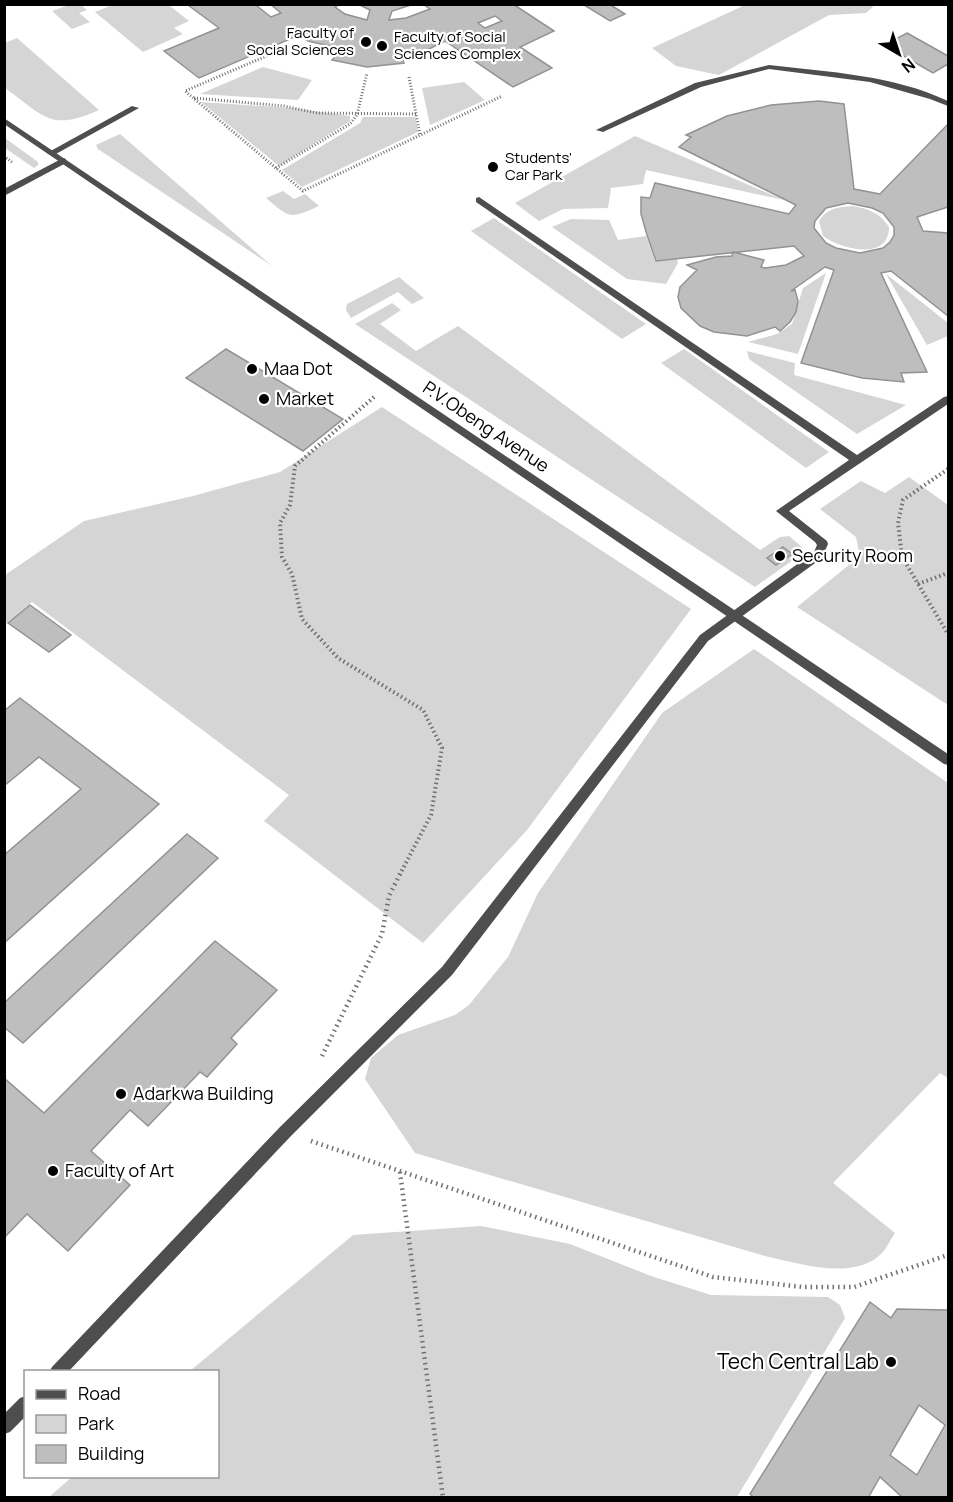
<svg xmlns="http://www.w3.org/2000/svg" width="953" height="1502" viewBox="0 0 953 1502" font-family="Manrope,sans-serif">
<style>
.green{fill:#d5d5d5}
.building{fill:#bebebe;stroke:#929292;stroke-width:1.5;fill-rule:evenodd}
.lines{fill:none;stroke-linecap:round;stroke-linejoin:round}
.path-far2{stroke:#707070;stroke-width:3;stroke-dasharray:1 2;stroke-linecap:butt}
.path-far1{stroke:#707070;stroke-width:4;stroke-dasharray:1.5 3;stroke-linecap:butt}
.path{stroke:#707070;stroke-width:4.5;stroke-dasharray:1.5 4;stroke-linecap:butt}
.lane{fill:#4e4e4e;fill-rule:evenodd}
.street{fill:#4e4e4e;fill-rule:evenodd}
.poi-dot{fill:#000;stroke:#fff;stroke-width:2}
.labels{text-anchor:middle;stroke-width:4.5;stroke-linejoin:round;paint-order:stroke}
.far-poi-label{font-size:15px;fill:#000;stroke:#fff;text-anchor:start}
.poi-label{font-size:18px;fill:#000;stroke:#fff;text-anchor:start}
.street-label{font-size:18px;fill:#000;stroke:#fff}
.near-poi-label{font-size:21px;fill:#000;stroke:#fff;text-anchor:end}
</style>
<rect width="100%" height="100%" fill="#fff"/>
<g class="green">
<path d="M 115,4 L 172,5 L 170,6 L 189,21 L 174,28 L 183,34 L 143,52 L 95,12 Z"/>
<path d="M 69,5 L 81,5 L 87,10 L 79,13 L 90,22 L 72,29 L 52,11 Z"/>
<path d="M 869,5 L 873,7 L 866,13 L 829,15 L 719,75 L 676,66 L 652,48 L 745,5 Z"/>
<path d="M 17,38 L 99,110 C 50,132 44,116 5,88 L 5,43 Z"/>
<path d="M 263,67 L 312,80 L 298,100 L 200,94 Z"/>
<path d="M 464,82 L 485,100 L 430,125 L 422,88 Z"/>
<path d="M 201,102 L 291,108 L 350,116 L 350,121 L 279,166 Z"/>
<path d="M 363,117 L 415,117 L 418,132 L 302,187 L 282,170 L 360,123 Z"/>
<path d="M 120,134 L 272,266 L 98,149 L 96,145 Z"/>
<path d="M 635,136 L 784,200 L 646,170 L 643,184 L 611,188 L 608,208 L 563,209 L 539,221 L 515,203 Z"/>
<path d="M 5,138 L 38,162 L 38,165 L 34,168 L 5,148 Z"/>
<path d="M 283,191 L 294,199 L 305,194 L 319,206 C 291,219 290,219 266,198 Z"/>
<path d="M 853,206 C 869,209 880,213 889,227 C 889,262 840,249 823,236 L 819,221 C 827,208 839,207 853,206 Z"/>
<path d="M 494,218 L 646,324 L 622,339 L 471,231 Z"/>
<path d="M 571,219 L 609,220 L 618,240 L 646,236 L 655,261 L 677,259 L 678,263 L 666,284 L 627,279 L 552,227 Z"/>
<path d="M 826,273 L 798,354 L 748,342 L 777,334 L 792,324 L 803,288 Z"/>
<path d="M 886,274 L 948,323 L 948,336 L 927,345 Z"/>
<path d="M 399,277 L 424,298 L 412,304 L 398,292 L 351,318 L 346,310 L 347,304 Z"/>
<path d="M 392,303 L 401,310 L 380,324 L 416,351 L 458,326 L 760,550 L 780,537 L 789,536 L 802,547 L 800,555 L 755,587 L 355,324 Z"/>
<path d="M 684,349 L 829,452 L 806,468 L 661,363 Z"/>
<path d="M 747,351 L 795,363 L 794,375 L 906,405 L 857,434 L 749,359 Z"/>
<path d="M 382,407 L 691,609 L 527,830 L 423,943 L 264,821 L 289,795 L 32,602 L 5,624 L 5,575 L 84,521 L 193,496 L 280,472 Z"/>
<path d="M 909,477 L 948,505 L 948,705 L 797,607 L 860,556 L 856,537 L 820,509 L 861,481 L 885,493 Z"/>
<path d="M 754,649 L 948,783 L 948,1078 L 940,1073 L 833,1183 L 895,1233 C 890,1240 887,1248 882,1253 C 854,1282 798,1263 765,1256 L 415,1153 L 365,1079 L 371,1058 L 398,1035 L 455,1015 L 469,1005 L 508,957 L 538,893 L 662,713 Z"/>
<path d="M 481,1226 L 570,1244 L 651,1276 L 711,1295 L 828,1297 L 840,1305 L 845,1318 L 737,1497 L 49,1497 L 72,1477 L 218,1476 L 218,1372 L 190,1371 L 353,1235 Z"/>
</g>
<g class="building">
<path d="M 261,4 L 257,6 L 271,17 L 281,13 L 270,4 L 340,4 L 335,7 L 345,14 L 367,20 L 370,10 L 358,4 L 414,4 L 392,11 L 389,20 L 406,18 L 430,9 L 423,4 L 513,4 L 554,31 L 520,47 L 552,68 L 513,87 L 445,41 L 429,49 L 400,53 L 404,63 L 367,67 L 332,60 L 342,49 L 308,41 L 299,35 L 199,78 L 164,51 L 219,28 L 188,5 ZM 495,16 L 502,21 L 485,28 L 478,23 Z"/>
<path d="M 609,4 L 625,14 L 610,21 L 584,5 Z"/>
<path d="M 907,33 L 948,56 L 948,64 L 933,73 L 884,45 Z"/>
<path d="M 819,101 L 844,104 L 854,189 L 880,194 L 948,124 L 948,207 L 917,217 L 923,231 L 948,233 L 948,316 L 891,271 L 881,273 L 927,372 L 901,373 L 904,382 L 862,378 L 801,363 L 834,270 L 825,267 L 791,291 L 795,290 L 798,301 L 796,312 L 790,322 L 780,331 L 775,327 L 747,336 L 714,332 L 700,326 L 681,308 L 678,297 L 680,287 L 697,270 L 687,265 L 716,257 L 732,256 L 733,252 L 764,260 L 761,267 L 765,268 L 786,265 L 804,256 L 794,246 L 656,261 L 647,235 L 641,214 L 641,197 L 650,198 L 655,183 L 789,214 L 796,205 L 679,147 L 691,137 L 686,135 L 727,116 L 771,105 ZM 848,203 L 872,208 L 883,213 L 894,227 L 894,235 L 890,242 L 883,248 L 860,253 L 836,248 L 826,243 L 814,228 L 815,221 L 826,208 Z"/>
<path d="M 226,349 L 343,419 L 303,451 L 186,378 Z"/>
<path d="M 783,547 L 792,554 L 776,565 L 767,558 Z"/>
<path d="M 30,605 L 71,635 L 49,652 L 8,623 Z"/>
<path d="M 20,698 L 159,804 L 4,943 L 4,855 L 81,789 L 39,757 L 4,786 L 4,711 Z"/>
<path d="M 187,834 L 218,858 L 23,1043 L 4,1027 L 4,1003 Z"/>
<path d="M 215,941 L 277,990 L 231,1038 L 237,1044 L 207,1077 L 200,1072 L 148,1126 L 130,1110 L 91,1151 L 130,1185 L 68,1251 L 27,1214 L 4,1238 L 4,1078 L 44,1113 Z"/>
<path d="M 870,1302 L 891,1318 L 897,1309 L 948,1310 L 948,1498 L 903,1498 L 880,1477 L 868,1498 L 754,1498 L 750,1494 ZM 919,1405 L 945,1425 L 917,1475 L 890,1455 Z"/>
</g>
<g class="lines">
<g class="path-far2">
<path d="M 278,51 L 185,91 L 303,191 L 502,96"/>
<path d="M 409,77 L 420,135"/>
<path d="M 194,98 L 284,106 L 317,113 L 416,114"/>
<path d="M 4,156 L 13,163"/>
<path d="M 276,168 L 350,124 L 357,115 L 367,73"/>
</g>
<g class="path-far1">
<path d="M 374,397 L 295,466 L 290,505 L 280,523 L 282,557 L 292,574 L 302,619 L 338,658 L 423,710 L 442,748 L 431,815 L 399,876"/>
<path d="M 948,469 L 903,500 L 898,523 L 902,557 L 948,634"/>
<path d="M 918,584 L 948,573"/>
</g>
<g class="path">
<path d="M 322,1056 L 382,934 L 389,896 L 400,874"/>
<path d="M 311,1141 L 713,1277 L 803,1287 L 854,1287 L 948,1255"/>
<path d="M 400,1172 L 443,1498"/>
</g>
<g class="lane">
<path d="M 769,65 C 829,72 893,75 948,101 L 948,106 L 930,99 L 870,82 L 769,69 L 701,87 L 603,132 L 596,130 L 695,83 Z"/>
<path d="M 132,106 L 139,108 L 54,155 L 47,153 Z"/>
<path d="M 63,158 L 66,159 L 66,163 L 4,196 L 4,189 Z"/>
<path d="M 479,197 L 857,455 L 944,397 L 948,396 L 948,404 L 789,511 L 827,541 L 828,544 L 822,558 L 708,641 L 452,975 L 290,1137 L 68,1372 L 49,1372 L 52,1367 L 280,1127 L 442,967 L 700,635 L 814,552 L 817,545 L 815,542 L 776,511 L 849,460 L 476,202 L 476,198 Z"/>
<path d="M 26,1396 L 26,1416 L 10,1432 L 4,1434 L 4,1414 L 20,1398 Z"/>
</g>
<path class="street" d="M 4,118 L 948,754 L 948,765 L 944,764 L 4,124 Z"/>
</g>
<g class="poi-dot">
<circle cx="366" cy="42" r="6"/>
<circle cx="382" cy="46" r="6"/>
<circle cx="493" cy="167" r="6"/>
<circle cx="252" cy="369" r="6"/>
<circle cx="264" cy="399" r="6"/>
<circle cx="780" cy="556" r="6"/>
<circle cx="121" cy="1094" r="6"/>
<circle cx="53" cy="1171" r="6"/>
<circle cx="891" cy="1362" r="6"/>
</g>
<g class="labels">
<g class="far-poi-label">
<text x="354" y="38" text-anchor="end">Faculty of<tspan x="354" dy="17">Social Sciences</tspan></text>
<text x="394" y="42">Faculty of Social<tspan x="394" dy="17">Sciences Complex</tspan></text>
<text x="505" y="163">Students'<tspan x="505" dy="17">Car Park</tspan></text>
</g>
<g class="poi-label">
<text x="264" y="375">Maa Dot</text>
<text x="276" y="405">Market</text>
<text x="792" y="562">Security Room</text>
<text x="133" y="1100">Adarkwa Building</text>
<text x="65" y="1177">Faculty of Art</text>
</g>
<g class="street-label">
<text transform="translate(486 427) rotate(34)" y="6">P.V.Obeng Avenue</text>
</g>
<g class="near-poi-label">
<text x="879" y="1369">Tech Central Lab</text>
</g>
</g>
<rect width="953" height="1502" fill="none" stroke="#000000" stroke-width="12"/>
<rect x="24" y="1370" width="195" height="108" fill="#ffffff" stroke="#999999" stroke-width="1.5"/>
<rect x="36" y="1390" width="30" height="9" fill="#4e4e4e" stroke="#999999" stroke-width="1.5"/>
<text x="78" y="1400" font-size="18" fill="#000000">Road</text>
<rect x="36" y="1415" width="30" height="18" fill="#d5d5d5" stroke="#999999" stroke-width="1.5"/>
<text x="78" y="1430" font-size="18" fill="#000000">Park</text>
<rect x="36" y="1445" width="30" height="18" fill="#bebebe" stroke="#999999" stroke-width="1.5"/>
<text x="78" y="1460" font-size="18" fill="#000000">Building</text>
<g transform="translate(899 54) rotate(141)" stroke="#ffffff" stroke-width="4.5" paint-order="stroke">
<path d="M0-4.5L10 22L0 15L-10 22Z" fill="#000000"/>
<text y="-9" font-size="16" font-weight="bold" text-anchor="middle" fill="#000000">N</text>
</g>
</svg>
